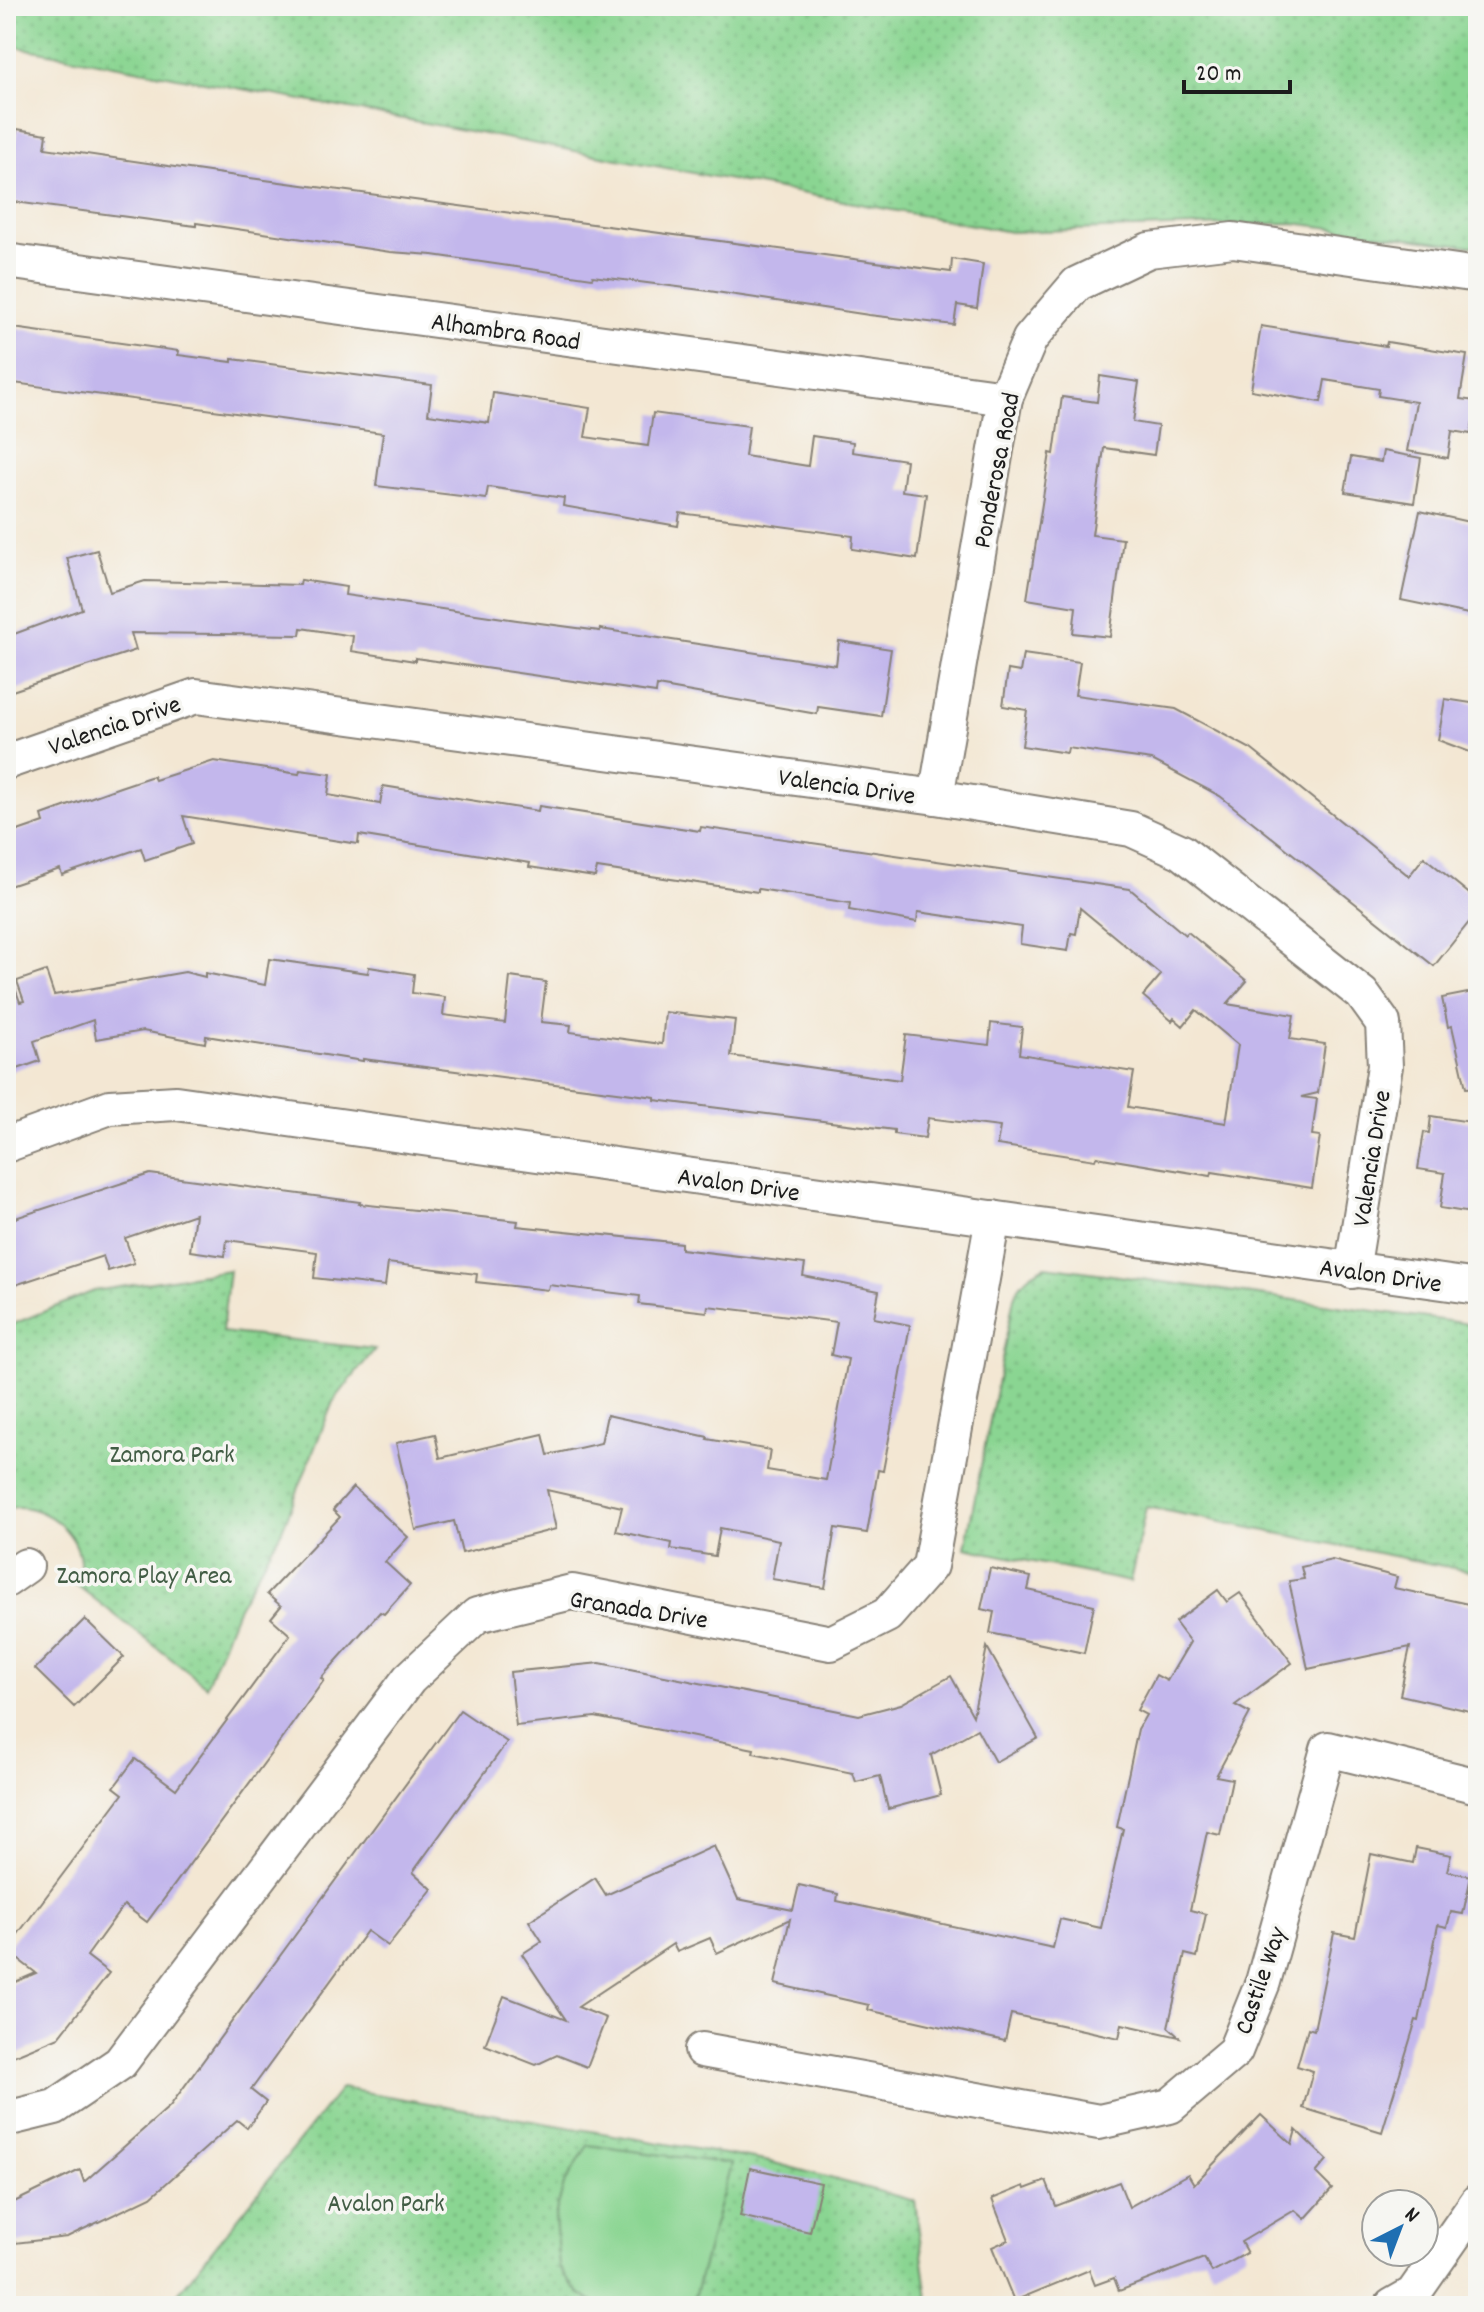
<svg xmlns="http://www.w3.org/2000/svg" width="1484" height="2312" viewBox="0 0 1484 2312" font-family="Dekko,sans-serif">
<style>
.grass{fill:url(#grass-dots);stroke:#537857;stroke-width:2}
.garden{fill:#8ad592;stroke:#537857;stroke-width:2}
.building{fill:#c3b7ec}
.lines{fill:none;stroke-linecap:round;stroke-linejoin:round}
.minor-casing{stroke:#888278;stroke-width:38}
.minor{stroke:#fff;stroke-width:34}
.labels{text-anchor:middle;stroke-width:7;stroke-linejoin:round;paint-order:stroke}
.street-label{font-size:26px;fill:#1c1c1c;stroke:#f6f6f2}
.park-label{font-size:26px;fill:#425d45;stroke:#f6f6f2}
</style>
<defs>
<pattern id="grass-dots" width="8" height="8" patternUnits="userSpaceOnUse" patternTransform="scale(2)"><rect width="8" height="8" fill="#8ad592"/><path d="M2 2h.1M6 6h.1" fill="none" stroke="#76b67d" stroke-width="1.8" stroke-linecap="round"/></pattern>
</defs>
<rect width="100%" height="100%" fill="#f6f6f2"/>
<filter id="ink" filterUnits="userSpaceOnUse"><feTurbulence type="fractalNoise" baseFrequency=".0125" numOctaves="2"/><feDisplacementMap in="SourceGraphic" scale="16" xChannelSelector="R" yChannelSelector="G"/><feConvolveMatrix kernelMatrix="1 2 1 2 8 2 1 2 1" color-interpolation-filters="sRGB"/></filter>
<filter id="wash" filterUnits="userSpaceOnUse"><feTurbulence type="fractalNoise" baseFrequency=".006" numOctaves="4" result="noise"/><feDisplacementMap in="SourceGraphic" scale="32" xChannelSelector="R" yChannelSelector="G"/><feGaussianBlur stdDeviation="1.8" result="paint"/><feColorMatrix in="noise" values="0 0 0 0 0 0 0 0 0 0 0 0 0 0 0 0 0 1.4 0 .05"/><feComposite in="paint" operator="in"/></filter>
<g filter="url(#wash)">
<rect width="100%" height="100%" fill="#f3e7d3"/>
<g class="grass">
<path d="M 6,6 L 1478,6 L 1478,247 L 1293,223 L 1010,232 L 6,45 Z"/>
<path d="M 1046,1266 L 1478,1325 L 1478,1573 L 1146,1507 L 1130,1582 L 965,1548 L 1014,1297 C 1021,1280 1029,1274 1046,1266 Z"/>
<path d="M 229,1270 L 222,1332 L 375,1349 L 333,1402 L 282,1530 L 237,1609 L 206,1686 L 74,1583 C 76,1578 80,1571 80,1566 C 82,1531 37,1499 6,1509 L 6,1327 L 94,1291 Z"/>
<path d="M 341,2088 L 771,2162 L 915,2201 L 929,2306 L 168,2306 Z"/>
</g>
<path class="garden" d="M 588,2145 L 731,2164 L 693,2301 L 672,2306 L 599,2306 L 579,2293 L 559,2267 L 555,2216 L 564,2185 Z"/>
<g id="blocks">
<g class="building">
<path d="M 17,129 L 47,134 L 45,148 L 250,178 L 951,272 L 952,259 L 983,264 L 977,308 L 957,305 L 954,325 L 869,315 L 709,291 L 593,276 L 592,278 L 433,255 L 390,252 L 196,223 L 196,226 L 7,201 Z"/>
<path d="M 1261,326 L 1386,346 L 1387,342 L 1467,355 L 1460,399 L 1476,401 L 1471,434 L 1452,431 L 1448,458 L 1407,451 L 1416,402 L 1378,396 L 1379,389 L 1325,380 L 1321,402 L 1251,390 Z"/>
<path d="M 6,327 L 179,351 L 178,355 L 232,362 L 232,359 L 432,385 L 428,414 L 489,423 L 493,393 L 590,408 L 585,437 L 648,446 L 653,413 L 749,426 L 745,456 L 808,466 L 812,436 L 853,442 L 852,452 L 906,460 L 902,491 L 926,494 L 917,559 L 852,549 L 853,536 L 744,521 L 680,513 L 678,526 L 563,506 L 564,498 L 488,487 L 486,499 L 376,486 L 383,433 L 6,382 Z"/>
<path d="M 1100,376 L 1139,382 L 1133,422 L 1158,426 L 1154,455 L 1104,448 L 1092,535 L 1123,539 L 1110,637 L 1073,633 L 1076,607 L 1027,599 L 1050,453 L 1054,454 L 1062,397 L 1097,402 Z"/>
<path d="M 1383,451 L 1421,458 L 1414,503 L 1345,492 L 1351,457 L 1381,462 Z"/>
<path d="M 1420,511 L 1478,524 L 1478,616 L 1401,600 Z"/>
<path d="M 97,550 L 110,592 L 145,581 L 300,585 L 301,580 L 346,587 L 345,595 L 517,620 L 600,631 L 600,629 L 836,665 L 839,641 L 891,649 L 881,716 L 818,707 L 817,714 L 657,686 L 656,693 L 415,658 L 415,661 L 351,651 L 353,636 L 301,628 L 300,635 L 131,633 L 136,650 L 6,693 L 6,637 L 82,609 L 67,558 Z"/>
<path d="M 1023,654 L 1080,662 L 1075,695 L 1176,709 L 1251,749 L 1409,876 L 1424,857 L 1478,901 L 1478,911 L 1434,966 L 1220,796 L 1152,760 L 1068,748 L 1067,753 L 1022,746 L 1027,710 L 1003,706 L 1008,670 L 1020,672 Z"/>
<path d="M 1445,699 L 1478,704 L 1478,755 L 1438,740 Z"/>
<path d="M 214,761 L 299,774 L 300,770 L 331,774 L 328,795 L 380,804 L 383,786 L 538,811 L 539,806 L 700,831 L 701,827 L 1130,889 L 1185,935 L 1188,932 L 1247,981 L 1227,1004 L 1294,1015 L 1290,1039 L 1325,1044 L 1318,1093 L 1301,1097 L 1317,1099 L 1312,1135 L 1320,1136 L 1312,1188 L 1212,1172 L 1211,1176 L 1096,1157 L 1095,1160 L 997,1145 L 1000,1127 L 928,1118 L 925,1138 L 894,1134 L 894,1130 L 655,1100 L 655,1097 L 363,1059 L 363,1061 L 206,1036 L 205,1043 L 143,1031 L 96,1039 L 93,1020 L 34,1041 L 40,1061 L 6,1073 L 6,975 L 10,974 L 20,1002 L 24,1001 L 17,981 L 46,971 L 54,995 L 185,972 L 205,977 L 205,973 L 265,985 L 269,959 L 368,973 L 369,967 L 414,974 L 412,993 L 445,997 L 443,1015 L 505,1023 L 510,977 L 546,982 L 541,1022 L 571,1025 L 570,1032 L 662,1044 L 665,1012 L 735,1020 L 731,1056 L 900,1080 L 906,1035 L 989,1045 L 991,1023 L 1022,1027 L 1019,1054 L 1134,1072 L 1128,1107 L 1226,1123 L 1238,1045 L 1196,1010 L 1183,1026 L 1174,1018 L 1172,1021 L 1143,996 L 1161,975 L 1080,908 L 1076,934 L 1071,933 L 1068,951 L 1020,944 L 1022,927 L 918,912 L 917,922 L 849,910 L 850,903 L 758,889 L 758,892 L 597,868 L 595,877 L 529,867 L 530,863 L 359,835 L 358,844 L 183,816 L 192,844 L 145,860 L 141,848 L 62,875 L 60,869 L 6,887 L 6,835 L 44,822 L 42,815 L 120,787 L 153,776 L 155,780 Z"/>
<path d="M 1478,991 L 1478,1087 L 1466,1088 L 1452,1026 L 1448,1027 L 1442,998 Z"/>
<path d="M 1431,1116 L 1478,1123 L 1478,1214 L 1440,1208 L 1445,1173 L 1418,1169 L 1424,1132 L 1429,1133 Z"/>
<path d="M 150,1174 L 360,1202 L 359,1204 L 518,1221 L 517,1226 L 681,1243 L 681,1249 L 805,1264 L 803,1276 L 879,1291 L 874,1318 L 910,1325 L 883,1471 L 878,1470 L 867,1533 L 835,1528 L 825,1588 L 772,1579 L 779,1540 L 720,1528 L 715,1556 L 671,1549 L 672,1543 L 616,1531 L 622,1507 L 547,1490 L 556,1529 L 462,1553 L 454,1521 L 416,1530 L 396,1443 L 435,1434 L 440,1458 L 543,1434 L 548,1455 L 601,1443 L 607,1415 L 708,1437 L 707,1439 L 770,1450 L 767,1470 L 826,1480 L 848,1359 L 831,1355 L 837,1322 L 708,1306 L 707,1312 L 639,1304 L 640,1296 L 549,1285 L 548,1290 L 476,1282 L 477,1274 L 388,1263 L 385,1286 L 314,1278 L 317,1252 L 227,1240 L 225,1256 L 190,1251 L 195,1214 L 125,1238 L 134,1263 L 108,1271 L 103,1256 L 12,1286 L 6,1269 L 6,1221 Z"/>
<path d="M 353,1487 L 408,1537 L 385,1562 L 410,1585 L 384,1614 L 380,1612 L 321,1678 L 324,1680 L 270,1755 L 147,1922 L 124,1905 L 87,1956 L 109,1973 L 59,2037 L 6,2059 L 6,1986 L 36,1973 L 6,1950 L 123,1794 L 114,1787 L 135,1759 L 176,1789 L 290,1635 L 271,1618 L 281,1606 L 267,1594 L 340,1517 L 333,1510 Z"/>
<path d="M 1332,1560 L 1397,1577 L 1394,1588 L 1478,1606 L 1478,1713 L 1400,1695 L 1410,1647 L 1308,1669 L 1289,1581 L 1304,1579 L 1301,1567 Z"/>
<path d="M 990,1568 L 1031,1577 L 1028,1590 L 1094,1605 L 1084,1653 L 990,1633 L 994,1612 L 981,1609 Z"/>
<path d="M 1218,1590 L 1227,1602 L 1240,1593 L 1292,1663 L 1235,1705 L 1250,1713 L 1216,1776 L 1232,1779 L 1220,1835 L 1207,1832 L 1190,1910 L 1206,1914 L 1197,1957 L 1185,1954 L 1168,2027 L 1179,2037 L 1122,2024 L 1119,2038 L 1011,2014 L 1005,2041 L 868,2010 L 869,2005 L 775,1984 L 790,1919 L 717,1953 L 710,1938 L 677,1952 L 673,1944 L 578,2007 L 606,2018 L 587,2067 L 557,2055 L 536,2065 L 485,2045 L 504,1996 L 566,2020 L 522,1954 L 542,1941 L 529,1921 L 595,1878 L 606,1895 L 714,1846 L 738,1899 L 793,1910 L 799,1885 L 838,1894 L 837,1901 L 1053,1948 L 1060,1919 L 1101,1928 L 1123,1829 L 1117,1827 L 1138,1729 L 1146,1715 L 1137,1710 L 1156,1675 L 1167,1681 L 1190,1642 L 1175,1622 Z"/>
<path d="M 85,1619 L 124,1657 L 74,1707 L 35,1669 Z"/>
<path d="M 987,1647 L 1038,1738 L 995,1762 L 977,1729 L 931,1755 L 941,1795 L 888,1809 L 880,1776 L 856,1782 L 853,1773 L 753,1753 L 754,1749 L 595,1717 L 516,1726 L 510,1672 L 600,1663 L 859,1715 L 901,1704 L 951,1676 L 973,1716 Z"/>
<path d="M 460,1710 L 507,1742 L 413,1872 L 432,1889 L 388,1946 L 367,1931 L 251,2090 L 266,2102 L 247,2128 L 237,2120 L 151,2197 L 67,2237 L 6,2244 L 6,2206 L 80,2170 L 84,2182 L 170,2106 Z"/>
<path d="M 1416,1848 L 1451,1855 L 1447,1871 L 1471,1876 L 1463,1914 L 1451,1912 L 1447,1927 L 1438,1925 L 1419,2021 L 1416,2020 L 1382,2132 L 1303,2108 L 1313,2071 L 1297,2066 L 1308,2028 L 1314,2030 L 1334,1933 L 1355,1937 L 1371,1854 L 1413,1863 Z"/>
<path d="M 1261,2115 L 1292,2144 L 1296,2130 L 1327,2160 L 1316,2173 L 1332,2189 L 1305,2219 L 1295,2210 L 1241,2242 L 1247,2253 L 1212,2272 L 1204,2258 L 1119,2291 L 1114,2278 L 1095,2285 L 1089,2270 L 1014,2301 L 992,2247 L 1008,2240 L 992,2199 L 1024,2186 L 1025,2189 L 1046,2181 L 1056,2206 L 1119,2182 L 1129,2207 L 1188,2174 L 1194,2184 Z"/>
<path d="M 750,2168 L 821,2183 L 810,2232 L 740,2216 Z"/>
</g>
</g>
</g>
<g filter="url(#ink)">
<use href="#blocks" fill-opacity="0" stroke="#888278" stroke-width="2"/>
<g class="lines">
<defs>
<g id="minor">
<path d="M 6,261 L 1005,398"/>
<path d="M 6,762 L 196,696 L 936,797 L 1131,829 L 1182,852 L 1362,994 L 1383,1023 L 1385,1066 L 1352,1271"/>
<path d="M 936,797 L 1005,398 L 1030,339 L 1077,284 L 1149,250 L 1233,240 L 1478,275"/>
<path d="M 6,1145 L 110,1107 L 176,1103 L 1478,1287"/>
<path d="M 6,1580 L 26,1566"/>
<path d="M 702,2050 L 1099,2122 L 1170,2106 L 1235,2051 L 1263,1982 L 1328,1749 L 1478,1786"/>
<path d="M 6,2119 L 55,2107 L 120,2063 L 409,1679 L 477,1615 L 572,1592 L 831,1643 L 887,1615 L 930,1566 L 993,1218"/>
<path d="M 1392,2306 L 1413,2294 L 1478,2201"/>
</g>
</defs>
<use href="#minor" class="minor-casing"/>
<use href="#minor" class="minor"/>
</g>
</g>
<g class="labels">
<g class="street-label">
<text transform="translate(506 330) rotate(8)" y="9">Alhambra Road</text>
<text transform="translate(995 470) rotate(-79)" y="9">Ponderosa Road</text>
<text transform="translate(114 724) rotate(-19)" y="9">Valencia Drive</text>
<text transform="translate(847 785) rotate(8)" y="9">Valencia Drive</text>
<text transform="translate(1370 1158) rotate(-81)" y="9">Valencia Drive</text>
<text transform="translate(739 1183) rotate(8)" y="9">Avalon Drive</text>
<text transform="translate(1381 1274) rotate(8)" y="9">Avalon Drive</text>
<text transform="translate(639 1608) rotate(9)" y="9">Granada Drive</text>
<text transform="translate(1259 1980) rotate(-71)" y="9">Castile Way</text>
</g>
<g class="park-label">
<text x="172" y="1462">Zamora Park</text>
<text x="144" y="1583">Zamora Play Area</text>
<text x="386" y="2211">Avalon Park</text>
</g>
</g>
<rect width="1484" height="2312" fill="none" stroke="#f6f6f2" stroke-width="32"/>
<g transform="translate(1400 2228) rotate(42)"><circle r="38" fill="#f6f6f2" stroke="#9f9f9c" stroke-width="2"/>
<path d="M0-6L14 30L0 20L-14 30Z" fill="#1f6fb2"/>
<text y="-12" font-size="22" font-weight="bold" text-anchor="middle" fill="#1c1c1c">N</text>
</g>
<path d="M1184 80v12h106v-12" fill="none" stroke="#1c1c1c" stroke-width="4"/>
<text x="1196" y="80" font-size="24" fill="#1c1c1c" stroke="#f6f6f2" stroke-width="6" paint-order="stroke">20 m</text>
</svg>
